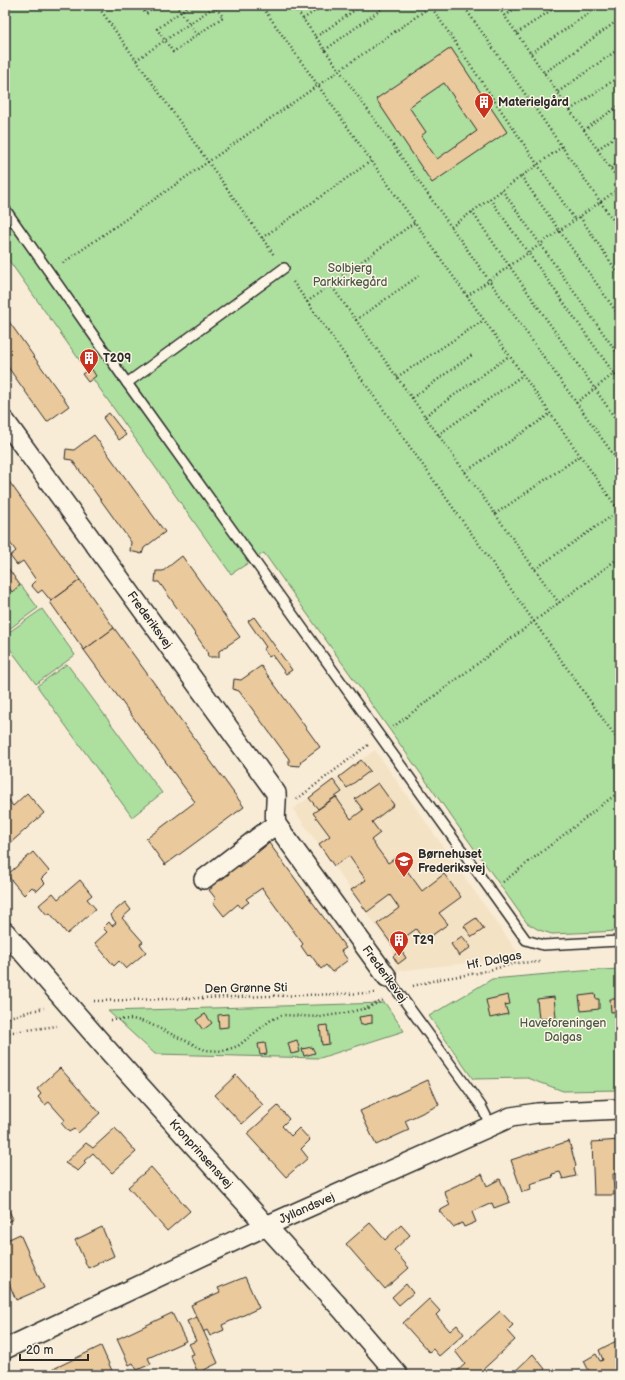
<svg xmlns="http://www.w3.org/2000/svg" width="625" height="1380" viewBox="0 0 625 1380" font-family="'Balsamiq Sans',sans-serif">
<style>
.built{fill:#f4e2c5}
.green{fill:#addf9f;stroke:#6c8565}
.building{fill:#eac99c;stroke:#2b2b2b;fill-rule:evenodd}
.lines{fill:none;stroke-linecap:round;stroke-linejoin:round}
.lane-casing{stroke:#2b2b2b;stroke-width:12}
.street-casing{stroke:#2b2b2b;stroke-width:22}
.path{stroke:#2b2b2b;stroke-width:2.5;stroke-dasharray:1 3;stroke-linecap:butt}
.lane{stroke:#fcf5e5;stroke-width:9}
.street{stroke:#fcf5e5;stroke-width:19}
.labels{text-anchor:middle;stroke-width:3;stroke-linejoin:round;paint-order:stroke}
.poi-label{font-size:12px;font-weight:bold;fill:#2b2b2b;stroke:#fcf5e5;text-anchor:start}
.park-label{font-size:12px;fill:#4c5848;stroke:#fcf5e5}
.street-label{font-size:12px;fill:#2b2b2b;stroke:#fcf5e5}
</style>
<rect width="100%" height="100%" fill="#f8ecd6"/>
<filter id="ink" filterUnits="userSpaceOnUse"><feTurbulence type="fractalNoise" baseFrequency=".025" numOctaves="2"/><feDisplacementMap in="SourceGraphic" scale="8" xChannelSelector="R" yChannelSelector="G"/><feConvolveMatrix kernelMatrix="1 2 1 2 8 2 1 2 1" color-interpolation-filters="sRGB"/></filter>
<g filter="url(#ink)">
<path class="built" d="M 375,750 L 518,953 L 514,958 L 396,971 L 392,948 L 293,809 Z"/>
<g class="green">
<path d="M 5,5 L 620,5 L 620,931 L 552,934 L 539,930 L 527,923 L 264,553 L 231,574 L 5,255 Z"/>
<path d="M 5,582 L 12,591 L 21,585 L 38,608 L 5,632 Z"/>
<path d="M 42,609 L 75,655 L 36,684 L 5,642 L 5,635 Z"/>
<path d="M 67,664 L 162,793 L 132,817 L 37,686 Z"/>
<path d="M 620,969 L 620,1090 L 563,1091 L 528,1078 L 473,1079 L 429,1016 L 492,979 L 582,971 Z"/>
<path d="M 385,1003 L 404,1031 L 320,1058 L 155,1054 L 108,1011 Z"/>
</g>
<g class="building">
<path d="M 451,48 L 507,132 L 432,183 L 376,99 ZM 444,83 L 477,131 L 437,159 L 421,136 L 426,132 L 409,107 Z"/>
<path d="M 5,316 L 69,406 L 47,422 L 5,363 Z"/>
<path d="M 91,368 L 96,376 L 88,382 L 82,374 Z"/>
<path d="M 109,413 L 126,435 L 119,440 L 103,418 Z"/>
<path d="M 94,435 L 165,532 L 144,548 L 142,554 L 130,551 L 131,542 L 72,460 L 65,459 L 66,449 L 74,450 Z"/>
<path d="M 8,480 L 80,580 L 51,601 L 42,590 L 38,593 L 31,585 L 36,580 L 23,561 L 17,565 L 10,556 L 16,551 L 5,536 L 5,483 Z"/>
<path d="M 182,556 L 240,637 L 219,651 L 219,657 L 208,657 L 207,651 L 159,582 L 155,582 L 156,571 L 163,571 Z"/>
<path d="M 5,564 L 20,585 L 12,592 L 5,582 Z"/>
<path d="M 80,580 L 114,628 L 84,650 L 50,602 Z"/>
<path d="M 254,617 L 292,670 L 286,674 L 272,655 L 269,657 L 263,649 L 266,647 L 248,621 Z"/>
<path d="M 114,628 L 244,807 L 165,865 L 146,839 L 195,802 L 84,650 Z"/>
<path d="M 261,666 L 320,747 L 301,761 L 300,766 L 289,765 L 289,759 L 239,691 L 233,689 L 234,679 L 241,680 Z"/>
<path d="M 361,760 L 370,771 L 347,788 L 339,777 Z"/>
<path d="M 333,780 L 342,792 L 318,809 L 309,798 Z"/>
<path d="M 378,783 L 394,805 L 372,822 L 380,833 L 371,840 L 388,863 L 397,857 L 422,891 L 444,874 L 461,897 L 439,913 L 448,924 L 424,941 L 416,929 L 393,946 L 377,924 L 399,908 L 390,895 L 367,912 L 351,890 L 366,880 L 349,856 L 334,866 L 319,844 L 330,836 L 313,813 L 336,797 L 351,819 L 363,810 L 355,799 Z"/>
<path d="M 27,793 L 44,813 L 7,846 L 5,844 L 5,804 L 9,800 L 13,806 Z"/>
<path d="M 269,843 L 346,948 L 341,951 L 348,960 L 332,972 L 326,965 L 321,969 L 310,954 L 308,956 L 301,946 L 303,944 L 262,888 L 246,899 L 249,902 L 241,908 L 238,904 L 224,916 L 213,902 L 216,899 L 209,890 L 212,888 L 209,884 L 219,877 L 220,881 L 229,874 L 227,871 L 237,864 L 239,867 L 247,861 L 245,858 L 255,850 L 257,853 Z"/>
<path d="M 33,852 L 49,871 L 41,879 L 45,883 L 37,891 L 32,887 L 24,895 L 7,875 Z"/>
<path d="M 80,880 L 92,895 L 87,899 L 96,909 L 67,934 L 50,913 L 47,915 L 39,905 L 53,893 L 58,899 Z"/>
<path d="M 125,902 L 131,910 L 122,918 L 143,942 L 140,944 L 146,952 L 126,969 L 119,961 L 114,966 L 95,943 L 107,932 L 103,928 L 109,922 L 112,926 L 116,923 L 110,915 Z"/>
<path d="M 476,918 L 484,929 L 472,937 L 464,926 Z"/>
<path d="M 462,936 L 471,947 L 459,956 L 451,944 Z"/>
<path d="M 401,950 L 406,958 L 398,964 L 393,956 Z"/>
<path d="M 595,994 L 596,999 L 599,999 L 599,1009 L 581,1011 L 579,996 Z"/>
<path d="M 508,995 L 510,1004 L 505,1005 L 508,1014 L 490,1018 L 486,1000 Z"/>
<path d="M 554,997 L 556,1018 L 539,1019 L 537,999 Z"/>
<path d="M 610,999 L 620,999 L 620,1011 L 611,1012 Z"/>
<path d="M 205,1014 L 212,1023 L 203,1030 L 196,1020 Z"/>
<path d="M 228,1014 L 228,1027 L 219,1028 L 218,1015 Z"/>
<path d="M 372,1015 L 372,1023 L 361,1025 L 359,1017 Z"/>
<path d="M 327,1025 L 329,1044 L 322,1045 L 320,1026 Z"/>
<path d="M 297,1040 L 300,1052 L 291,1054 L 288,1043 Z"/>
<path d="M 265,1043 L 267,1054 L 260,1055 L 258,1044 Z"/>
<path d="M 312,1047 L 315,1053 L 304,1056 L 302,1049 Z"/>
<path d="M 60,1068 L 100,1113 L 78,1133 L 74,1129 L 69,1132 L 61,1123 L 65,1120 L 49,1102 L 45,1105 L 38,1097 L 41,1094 L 37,1089 Z"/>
<path d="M 236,1075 L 263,1105 L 242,1124 L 215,1095 Z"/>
<path d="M 428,1080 L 439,1105 L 405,1121 L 409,1130 L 376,1145 L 360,1111 Z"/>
<path d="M 278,1106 L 289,1119 L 282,1126 L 291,1136 L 299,1128 L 310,1140 L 301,1149 L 308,1158 L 286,1177 L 247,1134 Z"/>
<path d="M 115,1128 L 136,1152 L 112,1173 L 93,1153 L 84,1161 L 86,1163 L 78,1171 L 65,1163 L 86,1143 L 93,1148 Z"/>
<path d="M 620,1140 L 620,1173 L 613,1174 L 614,1195 L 594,1195 L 592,1142 Z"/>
<path d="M 569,1141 L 576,1166 L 574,1168 L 576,1176 L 563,1179 L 560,1172 L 552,1174 L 553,1177 L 530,1184 L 531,1190 L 522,1192 L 511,1160 Z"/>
<path d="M 151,1167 L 190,1211 L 167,1231 L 128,1187 Z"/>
<path d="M 482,1174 L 487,1186 L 500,1179 L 510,1202 L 494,1208 L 492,1203 L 472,1212 L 476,1222 L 464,1227 L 462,1223 L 453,1227 L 439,1211 L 450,1205 L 444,1191 Z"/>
<path d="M 5,1203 L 13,1219 L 5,1223 Z"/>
<path d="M 370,1223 L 385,1240 L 401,1225 L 410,1235 L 394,1250 L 409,1268 L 385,1289 L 346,1244 Z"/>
<path d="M 102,1227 L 114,1256 L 88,1268 L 75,1240 Z"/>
<path d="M 20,1234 L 44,1288 L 16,1300 L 5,1274 L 5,1241 Z"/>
<path d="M 245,1277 L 259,1308 L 222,1325 L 224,1330 L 210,1336 L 207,1330 L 203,1332 L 191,1305 L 220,1292 L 218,1288 Z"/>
<path d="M 406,1284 L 413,1293 L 399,1305 L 392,1297 Z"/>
<path d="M 429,1299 L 440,1311 L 436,1315 L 450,1331 L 457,1325 L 464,1334 L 439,1356 L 433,1349 L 429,1352 L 403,1323 Z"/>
<path d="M 500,1311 L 513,1325 L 507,1331 L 515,1340 L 477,1375 L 453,1375 L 465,1364 L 455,1351 Z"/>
<path d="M 172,1313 L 186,1341 L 148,1358 L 151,1364 L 137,1370 L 133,1363 L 129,1365 L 117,1339 Z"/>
<path d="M 197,1317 L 218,1363 L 198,1373 L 190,1355 L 194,1354 L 189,1344 L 196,1341 L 187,1321 Z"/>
<path d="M 620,1339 L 620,1375 L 591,1375 L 584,1361 L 596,1354 L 600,1361 L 603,1360 L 599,1350 Z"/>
<path d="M 101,1346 L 113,1373 L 110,1375 L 49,1375 L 47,1372 Z"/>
<path d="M 533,1354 L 545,1369 L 539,1375 L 511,1375 Z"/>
</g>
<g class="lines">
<defs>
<g id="lane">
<path d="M 5,209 L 127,383 L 526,940 L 543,945 L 620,941"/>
<path d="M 127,383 L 284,268"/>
<path d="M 387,977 L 481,1106 L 491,1126"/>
</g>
<g id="street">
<path id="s1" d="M 5,421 L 276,793 C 277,804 274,814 276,824 L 387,977"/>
<path d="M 204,879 L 276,824"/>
<path id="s2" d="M 5,932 L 105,1047 L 344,1312 L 398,1375"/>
<path id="s3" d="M 5,1349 L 266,1226 L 511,1117 L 537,1113 L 620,1109"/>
</g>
</defs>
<use href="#lane" class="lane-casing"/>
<use href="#street" class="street-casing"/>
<g class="path">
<path d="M 97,5 L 274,255"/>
<path d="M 139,5 L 146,14 L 158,5"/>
<path d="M 176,5 L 197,35"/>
<path d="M 190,5 L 157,29 L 173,52 L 223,17 L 214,5"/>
<path d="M 261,5 L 620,512"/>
<path d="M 293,5 L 620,464"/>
<path d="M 430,5 L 575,220"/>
<path d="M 463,5 L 620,230"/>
<path d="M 497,5 L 620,182"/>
<path d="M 130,7 L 133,5"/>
<path d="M 505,16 L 520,5"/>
<path d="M 303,19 L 324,5"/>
<path d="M 517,33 L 559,5"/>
<path d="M 316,37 L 362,5"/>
<path d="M 325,50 L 387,5"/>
<path d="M 531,53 L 601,5"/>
<path d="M 136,60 L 217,5"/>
<path d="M 544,73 L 620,19"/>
<path d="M 558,92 L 620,48"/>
<path d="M 570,110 L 620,76"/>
<path d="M 584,130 L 620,105"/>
<path d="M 598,149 L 620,133"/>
<path d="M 611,168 L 620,161"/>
<path d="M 521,176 L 620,317"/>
<path d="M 502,190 L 620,357"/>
<path d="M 490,199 L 620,382"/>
<path d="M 472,212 L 620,425"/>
<path d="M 580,217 L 620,276"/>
<path d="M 451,227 L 562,147"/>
<path d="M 262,238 L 371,161"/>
<path d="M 63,263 L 433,5"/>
<path d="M 293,282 L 620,743"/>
<path d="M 330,284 L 559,603"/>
<path d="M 467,296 L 620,188"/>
<path d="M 307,302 L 415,222"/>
<path d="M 356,320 L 420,275"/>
<path d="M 397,377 L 484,320"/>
<path d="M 412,398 L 472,355"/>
<path d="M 576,403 L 620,369"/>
<path d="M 425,416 L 509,356"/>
<path d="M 438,435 L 523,375"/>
<path d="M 465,472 L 550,414"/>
<path d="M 495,514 L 580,456"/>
<path d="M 535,569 L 619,511"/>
<path d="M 393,727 L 620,557"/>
<path d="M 297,799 L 368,745"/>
<path d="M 503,882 L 620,791"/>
<path d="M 413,986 L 440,979 L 478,973 L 516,963 L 540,962"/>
<path d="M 94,1001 L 375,993"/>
<path d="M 5,1018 L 44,1008"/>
<path d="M 110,1020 L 133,1019 L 148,1023 L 205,1050 L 223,1051 L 238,1046 L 271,1020 L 283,1015 L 320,1017 L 345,1013 L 367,1008 L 384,1000"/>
<path d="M 5,1033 L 57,1026"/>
</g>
<use href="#lane" class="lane"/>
<use href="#street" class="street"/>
</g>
</g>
<defs>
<symbol id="building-pin" viewBox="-11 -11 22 30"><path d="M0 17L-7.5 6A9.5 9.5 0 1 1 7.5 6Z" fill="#c8321e" stroke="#fcf5e5"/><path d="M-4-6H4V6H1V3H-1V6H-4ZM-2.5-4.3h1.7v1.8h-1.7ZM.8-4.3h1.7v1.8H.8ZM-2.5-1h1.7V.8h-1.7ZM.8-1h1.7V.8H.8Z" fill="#fff"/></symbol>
<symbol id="school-pin" viewBox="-11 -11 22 30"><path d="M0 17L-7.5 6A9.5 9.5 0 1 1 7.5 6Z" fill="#c8321e" stroke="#fcf5e5"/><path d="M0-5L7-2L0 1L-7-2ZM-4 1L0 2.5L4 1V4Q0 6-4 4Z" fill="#fff"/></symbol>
</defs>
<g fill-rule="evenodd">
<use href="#building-pin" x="473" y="91" width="22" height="30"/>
<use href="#building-pin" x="78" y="347" width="22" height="30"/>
<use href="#school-pin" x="393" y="850" width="22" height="30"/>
<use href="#building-pin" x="388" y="929" width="22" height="30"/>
</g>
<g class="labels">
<g class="poi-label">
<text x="498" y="106">Materielgård</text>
<text x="103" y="362">T209</text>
<text x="418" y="858">Børnehuset<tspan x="418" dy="14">Frederiksvej</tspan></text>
<text x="413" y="944">T29</text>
</g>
<g class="park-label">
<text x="350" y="272">Solbjerg<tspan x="350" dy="14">Parkkirkegård</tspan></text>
<text x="563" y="1027">Haveforeningen<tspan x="563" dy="14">Dalgas</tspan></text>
</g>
<g class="street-label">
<text dy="4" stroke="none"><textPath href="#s1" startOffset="246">Frederiksvej</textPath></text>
<text transform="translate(494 960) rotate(-11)" y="4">Hf. Dalgas</text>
<text transform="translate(385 974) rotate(54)" y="4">Frederiksvej</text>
<text transform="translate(246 988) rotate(-1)" y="4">Den Grønne Sti</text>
<text dy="4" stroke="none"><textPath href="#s2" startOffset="296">Kronprinsensvej</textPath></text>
<text dy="4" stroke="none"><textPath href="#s3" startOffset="333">Jyllandsvej</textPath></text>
</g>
</g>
<rect width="625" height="1380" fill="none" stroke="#fcf5e5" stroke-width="20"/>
<rect x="10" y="10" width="605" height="1360" fill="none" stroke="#2b2b2b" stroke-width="1.5" filter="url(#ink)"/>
<path d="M20 1354v6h68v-6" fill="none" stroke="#2b2b2b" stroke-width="2"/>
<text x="26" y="1354" font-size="12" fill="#2b2b2b" stroke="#fcf5e5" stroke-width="3" paint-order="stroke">20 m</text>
</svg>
